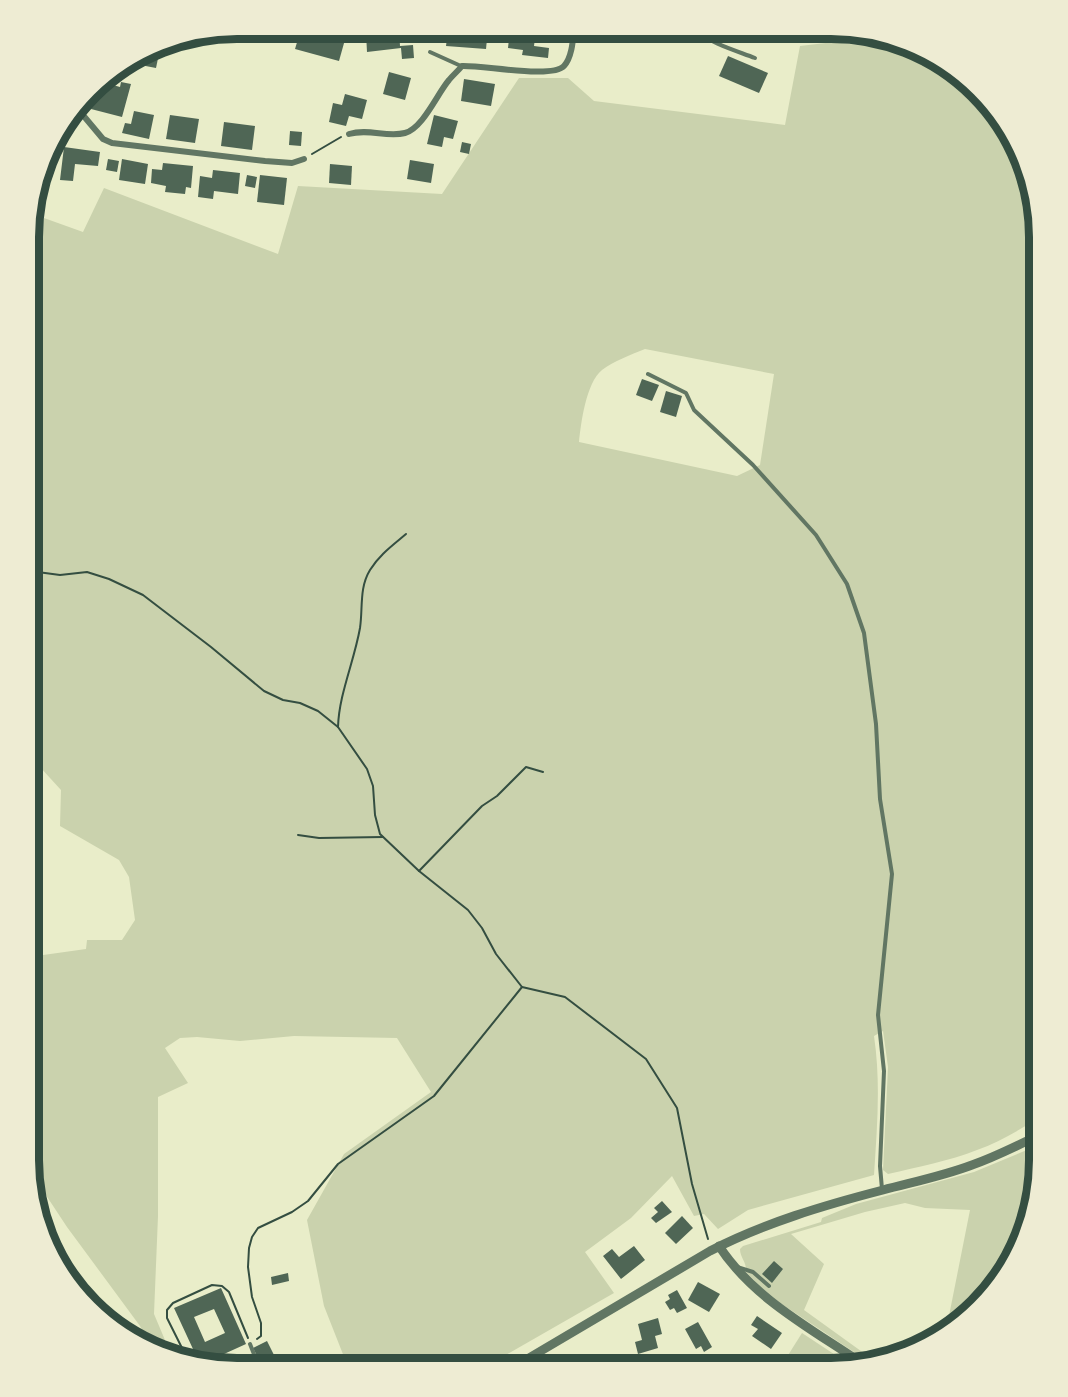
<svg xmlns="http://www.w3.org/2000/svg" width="1068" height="1397" viewBox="0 0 1068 1397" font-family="'Asap Condensed',sans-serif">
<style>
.green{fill:#cad2ad;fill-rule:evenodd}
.building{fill:#4f6655;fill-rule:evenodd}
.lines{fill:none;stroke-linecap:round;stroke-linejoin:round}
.path{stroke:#344e41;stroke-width:2}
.service{stroke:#617663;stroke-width:4}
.minor{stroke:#617663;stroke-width:6}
.tertiary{stroke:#617663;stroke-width:9}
.rim{fill:none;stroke:#344e41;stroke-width:8}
</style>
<rect width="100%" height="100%" fill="#e9edc9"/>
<g class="green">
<path d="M 834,42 L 918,53 L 947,64 L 1018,144 L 1039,237 L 1039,1118 C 1019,1130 999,1142 977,1150 C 949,1161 918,1167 888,1174 L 883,1170 L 888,1067 L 883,1031 L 874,1036 C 881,1083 877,1128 874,1175 L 748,1210 L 718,1229 L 704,1214 L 694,1216 L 672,1176 L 631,1218 L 585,1252 L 614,1293 L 483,1368 L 348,1367 L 324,1306 L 307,1220 L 344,1154 L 431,1092 L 397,1038 L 294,1036 L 240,1041 L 197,1037 L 180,1038 L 165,1048 L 188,1083 L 158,1097 L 158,1216 L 154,1314 L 170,1352 L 150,1344 L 140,1326 L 67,1227 L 32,1174 L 29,1160 L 29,957 L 86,949 L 87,940 L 122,940 L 135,920 L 129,877 L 119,860 L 60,826 L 61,790 L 29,755 L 30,213 L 83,232 L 104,188 L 278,254 L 298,186 L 442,194 L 519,78 L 568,78 L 594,101 L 785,125 L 800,46 ZM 645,349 L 774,374 L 760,465 L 737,476 L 579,442 C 581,423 586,383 602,370 C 614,361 630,355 645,349 Z"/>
<path d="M 1039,1145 L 1039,1174 L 1005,1276 L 947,1326 L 970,1210 L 925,1208 L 905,1203 L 865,1212 L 791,1234 L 824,1264 L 804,1310 L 872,1359 L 866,1360 L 768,1295 L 746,1272 C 747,1262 740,1258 740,1249 L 743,1246 L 821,1222 L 822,1218 L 856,1204 L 974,1172 Z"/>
<path d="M 802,1333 L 849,1364 L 831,1368 L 780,1368 Z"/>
</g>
<g class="building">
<path d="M 241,29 L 280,29 L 281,31 L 273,32 L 274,39 L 254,40 L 253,34 L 242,34 Z"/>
<path d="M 301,29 L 320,29 L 346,36 L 339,61 L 295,49 Z"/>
<path d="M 448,29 L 488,29 L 486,49 L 446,46 Z"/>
<path d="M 510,29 L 536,30 L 534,46 L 549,48 L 548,58 L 522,55 L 523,50 L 508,48 Z"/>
<path d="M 399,30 L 400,46 L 413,45 L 414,58 L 402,59 L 401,48 L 367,52 L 366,33 Z"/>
<path d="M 845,30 L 859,30 L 871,35 L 870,42 L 845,39 Z"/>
<path d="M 223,31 L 222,41 L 186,38 L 186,37 Z"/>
<path d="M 161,44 L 156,68 L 130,63 Z"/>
<path d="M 728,56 L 768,73 L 759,93 L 719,76 Z"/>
<path d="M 389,72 L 411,78 L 405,100 L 383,94 Z"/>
<path d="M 464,79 L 495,84 L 491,106 L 461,101 Z"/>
<path d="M 99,81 L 120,87 L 121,82 L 131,84 L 122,117 L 91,109 Z"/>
<path d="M 345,94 L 367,100 L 362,119 L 349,116 L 346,126 L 329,122 L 333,103 L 342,105 Z"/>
<path d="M 134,111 L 154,115 L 149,139 L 122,133 L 125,123 L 131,124 Z"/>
<path d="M 170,115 L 199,119 L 195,143 L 166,139 Z"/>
<path d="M 434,115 L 458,121 L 453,139 L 444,137 L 442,147 L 427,144 Z"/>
<path d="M 224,122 L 255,126 L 252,150 L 221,146 Z"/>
<path d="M 290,131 L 302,132 L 301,146 L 289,145 Z"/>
<path d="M 462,142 L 471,144 L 469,154 L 460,152 Z"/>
<path d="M 64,147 L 100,152 L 98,166 L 75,164 L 73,181 L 60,180 Z"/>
<path d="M 108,159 L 119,161 L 117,172 L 106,170 Z"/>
<path d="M 122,159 L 148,164 L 145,184 L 119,180 Z"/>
<path d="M 410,160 L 434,164 L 431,183 L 407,179 Z"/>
<path d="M 163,163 L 193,166 L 191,188 L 186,187 L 185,194 L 165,192 L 166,186 L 151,183 L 152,169 L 162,170 Z"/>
<path d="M 330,164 L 352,166 L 351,185 L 329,183 Z"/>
<path d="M 213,170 L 240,173 L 238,194 L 214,191 L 213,199 L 198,197 L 200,176 L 212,178 Z"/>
<path d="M 247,175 L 257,177 L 255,188 L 245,186 Z"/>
<path d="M 260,175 L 287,178 L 284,205 L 257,202 Z"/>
<path d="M 642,379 L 659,385 L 652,401 L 636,395 Z"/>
<path d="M 666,391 L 682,396 L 676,417 L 660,412 Z"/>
<path d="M 662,1201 L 672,1212 L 656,1223 L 651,1218 L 658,1212 L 654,1208 Z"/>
<path d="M 682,1216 L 693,1228 L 676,1244 L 665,1233 Z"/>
<path d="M 634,1246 L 645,1260 L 621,1279 L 603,1256 L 612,1249 L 619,1257 Z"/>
<path d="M 774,1261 L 783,1269 L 772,1283 L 762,1274 Z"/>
<path d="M 288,1273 L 289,1281 L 272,1285 L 271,1277 Z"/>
<path d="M 698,1282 L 720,1294 L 709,1312 L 688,1300 Z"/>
<path d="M 221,1288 L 246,1344 L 202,1364 L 199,1362 L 174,1308 ZM 214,1309 L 225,1333 L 205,1342 L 194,1317 Z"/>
<path d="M 677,1290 L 687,1308 L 677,1313 L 674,1308 L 670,1310 L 665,1302 L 670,1299 L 668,1295 Z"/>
<path d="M 757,1316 L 782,1333 L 771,1349 L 752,1336 L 758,1329 L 751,1325 Z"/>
<path d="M 658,1318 L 662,1334 L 655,1336 L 658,1348 L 638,1354 L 635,1342 L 642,1340 L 638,1324 Z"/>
<path d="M 698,1322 L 712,1347 L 704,1352 L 701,1346 L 696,1349 L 685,1329 Z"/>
<path d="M 267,1341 L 280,1367 L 263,1367 L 253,1348 Z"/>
<path d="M 768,1356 L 775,1362 L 770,1368 L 766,1368 L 761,1364 Z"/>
<path d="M 245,1358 L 249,1367 L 227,1367 Z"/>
</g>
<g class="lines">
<g class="path">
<path d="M 312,154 L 341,137"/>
<path d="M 30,571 L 60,575 L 87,572 L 109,579 L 143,595 L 211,647 L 264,691 L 283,700 L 300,703 L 318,711 L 338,727 L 367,769 L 373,786 L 375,815 L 380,834 L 419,871 L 468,910 L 482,928 L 496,954 L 522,987 L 565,997 L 646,1059 L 677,1108 L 692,1184 L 708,1239"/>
<path d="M 338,727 C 339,694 354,662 360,628 C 363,608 359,588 370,570 C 379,555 393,545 406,534"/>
<path d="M 298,835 L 319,838 L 383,837"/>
<path d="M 419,871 L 482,806 L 497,796 L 526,767 L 543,772"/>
<path d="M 1032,1125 L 1039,1121"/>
<path d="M 257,1339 L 261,1336 L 261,1323 L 252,1297 L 248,1267 L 249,1248 L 252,1237 L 258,1228 L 292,1212 L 308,1201 L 338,1164 L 434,1096 L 522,987"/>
<path d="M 187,1358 L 167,1318 L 167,1310 L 173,1303 L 212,1285 L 222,1286 L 229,1292 L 248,1338"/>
<path d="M 217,1367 L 247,1355"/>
<path d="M 492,1368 L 503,1361"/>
</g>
<g class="service">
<path d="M 695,30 C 712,44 734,50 755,58"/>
<path d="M 430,52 L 461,66"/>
<path d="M 648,374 L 686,393 L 694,410 L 753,465 L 816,535 L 847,584 L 864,633 L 876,724 L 880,799 L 892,874 L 878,1015 L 884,1071 L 880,1166 L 882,1189"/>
<path d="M 737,1267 L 753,1272 L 769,1286"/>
<path d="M 250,1344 L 259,1367"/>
</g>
<g class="minor">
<path d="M 77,108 L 103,139 L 112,143 L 265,161 L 292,163 L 304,159"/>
<path d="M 349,134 C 369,128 387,138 405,133 C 423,128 437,94 449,80 C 453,75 458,71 462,66 C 483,65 552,79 564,66 C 572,57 573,40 574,29"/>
</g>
<g class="tertiary">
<path d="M 719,1246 C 753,1298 810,1328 860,1362"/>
<path d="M 512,1368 L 710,1251 C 764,1223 825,1205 883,1190 C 913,1182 943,1176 972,1165 C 995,1157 1017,1146 1039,1135"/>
</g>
</g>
<path d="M0 0H1068V1397H0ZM237 39H831A198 198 0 0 1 1029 237V1160A198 198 0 0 1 831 1358H237A198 198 0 0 1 39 1160V237A198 198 0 0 1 237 39Z" fill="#eeecd3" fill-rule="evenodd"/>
<path class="rim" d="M237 39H831A198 198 0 0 1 1029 237V1160A198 198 0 0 1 831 1358H237A198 198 0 0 1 39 1160V237A198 198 0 0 1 237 39Z"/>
</svg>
